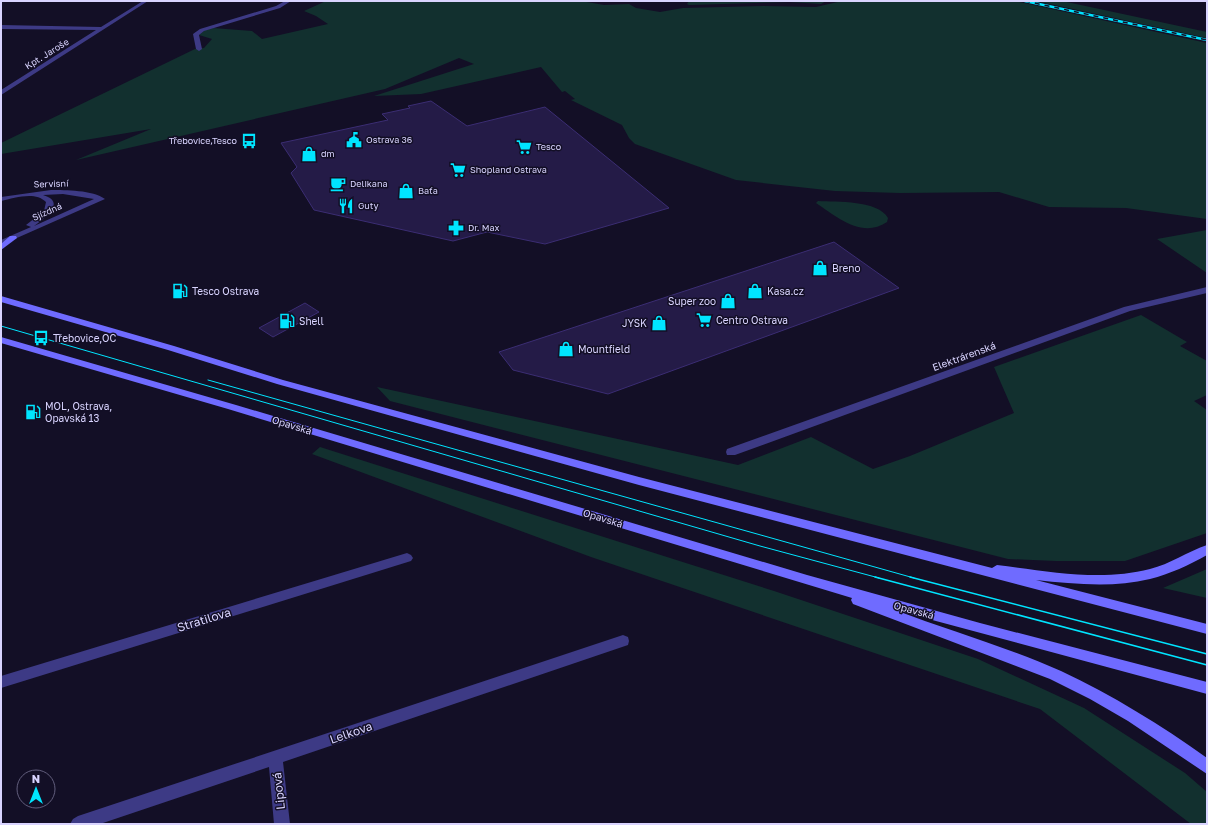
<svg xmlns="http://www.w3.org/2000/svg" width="1208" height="825" viewBox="0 0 1208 825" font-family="'Golos Text',sans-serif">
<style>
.green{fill:#12302f}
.building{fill:#241b47;stroke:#3b2d73}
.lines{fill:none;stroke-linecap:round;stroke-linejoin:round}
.street{fill:#3d3a85;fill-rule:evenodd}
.secondary{fill:#6f6bff;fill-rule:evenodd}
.tram-far1{stroke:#00e5ff;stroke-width:1}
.tram{stroke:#00e5ff;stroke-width:1.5}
.rail-casing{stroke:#00e5ff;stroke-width:2.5}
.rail{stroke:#130f26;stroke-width:1.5;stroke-dasharray:5;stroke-linecap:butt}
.labels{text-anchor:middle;stroke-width:3;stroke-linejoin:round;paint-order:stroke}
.far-street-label{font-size:9px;fill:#d9d4ff;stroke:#130f26}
.far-poi-label{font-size:9px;fill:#d9d4ff;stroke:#130f26;text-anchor:start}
.poi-label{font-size:10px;fill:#d9d4ff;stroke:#130f26;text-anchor:start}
.street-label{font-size:10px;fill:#d9d4ff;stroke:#130f26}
.near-street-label{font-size:12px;fill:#d9d4ff;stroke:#130f26}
</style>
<rect width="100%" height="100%" fill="#130f26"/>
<g class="green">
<path d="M 326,1 L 581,1 L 604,5 L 629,4 L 636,8 L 660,12 L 683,8 L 763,6 L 816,7 L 842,1 L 1015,1 L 1207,43 L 1207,219 L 1126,208 L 1049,207 L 999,192 L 900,193 L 835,191 L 736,180 L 635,144 L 629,138 L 622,125 L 571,100 L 575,99 L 565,91 L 562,92 L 541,67 L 421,94 L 374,96 L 474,64 L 459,58 L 385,89 L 76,160 L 151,129 L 1,154 L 1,143 L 195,49 L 204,48 L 212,39 L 199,35 L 205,30 L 213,28 L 252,31 L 262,39 L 328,24 L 316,16 L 304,11 Z"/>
<path d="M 689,1 L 826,1 L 821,4 L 790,2 L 689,5 L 687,4 Z"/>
<path d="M 1036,1 L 1062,1 L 1207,32 L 1207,38 Z"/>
<path d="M 818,201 C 837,202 878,200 888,218 L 887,222 C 862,239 837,217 816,203 Z"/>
<path d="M 1207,230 L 1207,273 L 1157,239 Z"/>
<path d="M 1141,315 L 1187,342 L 1180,346 L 1207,361 L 1207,395 L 1194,401 L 1207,410 L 1207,533 L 1125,561 L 1056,561 L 1008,559 L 390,401 L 377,387 L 738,465 L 811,437 L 873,469 L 910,456 L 1014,413 L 994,367 Z"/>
<path d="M 320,447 L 774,591 L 978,659 L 1084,708 L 1185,773 L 1207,792 L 1207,824 L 1191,824 L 1040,709 L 591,557 L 312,454 Z"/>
<path d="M 1207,569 L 1207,598 L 1163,588 Z"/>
</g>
<g class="building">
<path d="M 431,101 L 467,126 L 545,107 L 669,208 L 545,244 L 487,232 L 453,241 L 314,210 L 291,173 L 297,167 L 281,143 L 388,120 L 382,114 L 410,108 L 408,106 Z"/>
<path d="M 834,242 L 899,288 L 608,394 L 513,370 L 499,352 Z"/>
<path d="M 305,303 L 319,312 L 273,337 L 259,328 Z"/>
</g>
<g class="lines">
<g class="street">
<path d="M 143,1 L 148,1 L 1,95 L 1,90 L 96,30 L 1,29 L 1,25 L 101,27 Z"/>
<path d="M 285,1 L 291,1 L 280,8 L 204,31 L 199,35 L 202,49 L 199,51 L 196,49 L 193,34 L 200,29 L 276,6 Z"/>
<path d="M 51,190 C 65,190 93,190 105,199 L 1,245 L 1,240 L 31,227 L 26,225 L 44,211 L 46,202 C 35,191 15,198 1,201 L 1,197 ZM 63,194 L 94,199 L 34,226 C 45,218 67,202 43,195 Z"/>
<path d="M 1207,287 L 1207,293 L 1130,311 L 735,455 L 727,455 L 726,452 L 727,449 L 1124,307 Z"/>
<path d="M 407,553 L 411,555 L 413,558 L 411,561 L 1,688 L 1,676 Z"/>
<path d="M 623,635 L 628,637 L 629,641 L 628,645 L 283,762 L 290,824 L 274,824 L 269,767 L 100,824 L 70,824 L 73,819 L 78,816 Z"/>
</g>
<g class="secondary">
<path d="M 10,236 L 16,236 L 17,238 L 1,250 L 1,244 Z"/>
<path d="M 1,296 L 174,346 L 283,380 L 639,477 L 992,568 L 997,565 C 1047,571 1100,582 1150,569 C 1170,564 1187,552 1207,545 L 1207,555 C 1189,565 1170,574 1150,579 C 1113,588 1074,584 1036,580 L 1207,624 L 1207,634 L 639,485 L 277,384 L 168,350 L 1,302 Z"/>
<path d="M 1,337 L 236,405 L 807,575 L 980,623 L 1207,682 L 1207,694 L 895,610 C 950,631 1007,647 1061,671 C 1112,695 1161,725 1207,758 L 1207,774 L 1128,721 L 1090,699 L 1050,679 L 853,604 L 851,600 L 852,598 L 228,409 L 1,343 Z"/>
</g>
<g class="tram-far1">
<path d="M 1,326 L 760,546 L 879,578"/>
<path d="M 208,380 L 914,578"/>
</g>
<g class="tram">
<path d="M 875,577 L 1207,665"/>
<path d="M 910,577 L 1207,654"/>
</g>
<defs>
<path id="rail" d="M 1025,1 L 1207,40"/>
</defs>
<use href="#rail" class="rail-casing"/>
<use href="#rail" class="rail"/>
</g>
<defs>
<symbol id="civic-bare" viewBox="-9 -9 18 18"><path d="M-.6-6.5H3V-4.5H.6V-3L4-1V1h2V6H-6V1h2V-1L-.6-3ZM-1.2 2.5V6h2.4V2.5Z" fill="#00e5ff" stroke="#130f26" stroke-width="2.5" paint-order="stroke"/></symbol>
<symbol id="bus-bare" viewBox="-9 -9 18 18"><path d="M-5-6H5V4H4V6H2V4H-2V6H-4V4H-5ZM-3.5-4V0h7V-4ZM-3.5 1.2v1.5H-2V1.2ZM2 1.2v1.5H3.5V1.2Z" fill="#00e5ff" stroke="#130f26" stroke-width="2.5" paint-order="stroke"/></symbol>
<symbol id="supermarket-bare" viewBox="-9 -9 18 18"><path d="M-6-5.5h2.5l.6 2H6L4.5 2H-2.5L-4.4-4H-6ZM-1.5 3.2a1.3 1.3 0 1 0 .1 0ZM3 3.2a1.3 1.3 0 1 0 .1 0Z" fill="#00e5ff" stroke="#130f26" stroke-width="2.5" paint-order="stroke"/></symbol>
<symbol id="shop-bare" viewBox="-9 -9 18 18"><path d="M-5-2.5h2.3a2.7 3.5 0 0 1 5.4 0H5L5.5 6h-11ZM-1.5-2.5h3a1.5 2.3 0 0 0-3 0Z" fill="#00e5ff" stroke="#130f26" stroke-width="2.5" paint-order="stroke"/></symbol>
<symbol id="cafe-bare" viewBox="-9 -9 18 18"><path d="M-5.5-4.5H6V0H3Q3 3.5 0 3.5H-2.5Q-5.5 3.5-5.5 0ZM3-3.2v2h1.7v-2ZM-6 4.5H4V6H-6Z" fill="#00e5ff" stroke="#130f26" stroke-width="2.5" paint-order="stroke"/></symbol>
<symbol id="restaurant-bare" viewBox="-9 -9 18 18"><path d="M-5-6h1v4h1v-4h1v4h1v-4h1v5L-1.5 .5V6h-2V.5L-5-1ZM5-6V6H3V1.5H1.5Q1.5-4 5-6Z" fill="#00e5ff" stroke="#130f26" stroke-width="2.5" paint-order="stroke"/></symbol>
<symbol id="pharmacy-bare" viewBox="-9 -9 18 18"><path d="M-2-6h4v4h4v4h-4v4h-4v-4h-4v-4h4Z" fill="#00e5ff" stroke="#130f26" stroke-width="2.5" paint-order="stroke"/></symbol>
<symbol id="fuel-bare" viewBox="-9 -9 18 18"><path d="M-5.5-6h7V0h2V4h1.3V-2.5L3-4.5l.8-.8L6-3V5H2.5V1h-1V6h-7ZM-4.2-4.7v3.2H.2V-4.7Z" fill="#00e5ff" stroke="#130f26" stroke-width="2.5" paint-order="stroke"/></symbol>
</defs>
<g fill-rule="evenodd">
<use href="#civic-bare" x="343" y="129" width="22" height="22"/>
<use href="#bus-bare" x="238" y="130" width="22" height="22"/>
<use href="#supermarket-bare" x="513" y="136" width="22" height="22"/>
<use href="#shop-bare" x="298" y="143" width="22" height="22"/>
<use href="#supermarket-bare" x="447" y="159" width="22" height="22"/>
<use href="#cafe-bare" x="327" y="173" width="22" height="22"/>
<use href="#shop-bare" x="395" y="180" width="22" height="22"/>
<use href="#restaurant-bare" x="335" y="195" width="22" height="22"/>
<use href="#pharmacy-bare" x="445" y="217" width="22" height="22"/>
<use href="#shop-bare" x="809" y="257" width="22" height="22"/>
<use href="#fuel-bare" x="169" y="280" width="22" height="22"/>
<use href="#shop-bare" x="744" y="280" width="22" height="22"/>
<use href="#shop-bare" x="717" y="290" width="22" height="22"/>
<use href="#supermarket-bare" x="693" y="309" width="22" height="22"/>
<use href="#fuel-bare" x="276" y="310" width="22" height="22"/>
<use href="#shop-bare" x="648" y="312" width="22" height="22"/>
<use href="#bus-bare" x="30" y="327" width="22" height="22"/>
<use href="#shop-bare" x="555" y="338" width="22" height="22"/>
<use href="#fuel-bare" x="22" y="401" width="22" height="22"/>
</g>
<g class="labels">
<g class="far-street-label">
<text transform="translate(47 54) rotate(-32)" y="3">Kpt. Jaroše</text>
<text transform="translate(51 184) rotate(-2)" y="3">Servisní</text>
<text transform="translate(47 212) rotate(-24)" y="3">Sjízdná</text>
</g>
<g class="far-poi-label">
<text x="366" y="143">Ostrava 36</text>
<text x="237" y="144" text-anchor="end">Třebovice,Tesco</text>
<text x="536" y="150">Tesco</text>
<text x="321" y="157">dm</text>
<text x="470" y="173">Shopland Ostrava</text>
<text x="350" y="187">Delikana</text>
<text x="418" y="194">Baťa</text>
<text x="358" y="209">Guty</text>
<text x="468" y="231">Dr. Max</text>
</g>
<g class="poi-label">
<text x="832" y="272">Breno</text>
<text x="192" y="295">Tesco Ostrava</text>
<text x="767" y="295">Kasa.cz</text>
<text x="716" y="305" text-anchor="end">Super zoo</text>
<text x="716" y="324">Centro Ostrava</text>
<text x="299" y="325">Shell</text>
<text x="647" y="327" text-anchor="end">JYSK</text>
<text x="53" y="342">Třebovice,OC</text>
<text x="578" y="353">Mountfield</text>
<text x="45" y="410">MOL, Ostrava,<tspan x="45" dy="12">Opavská 13</tspan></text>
</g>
<g class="street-label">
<text transform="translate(964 356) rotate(-20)" y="4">Elektrárenská</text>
<text transform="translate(292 425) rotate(17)" y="4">Opavská</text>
<text transform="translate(603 518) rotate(17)" y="4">Opavská</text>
<text transform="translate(914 610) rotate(15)" y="4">Opavská</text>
</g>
<g class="near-street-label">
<text transform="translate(204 620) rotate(-17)" y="4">Stratilova</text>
<text transform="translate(351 733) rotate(-19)" y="4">Lelkova</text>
<text transform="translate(279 791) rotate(-96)" y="4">Lipová</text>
</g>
</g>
<rect width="1208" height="825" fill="none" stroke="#d9d4ff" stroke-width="4"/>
<g transform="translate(36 789)"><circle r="19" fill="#130f26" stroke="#625e7d"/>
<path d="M0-3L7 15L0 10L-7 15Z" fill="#00e5ff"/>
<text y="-6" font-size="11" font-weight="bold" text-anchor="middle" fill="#d9d4ff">N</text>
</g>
</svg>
